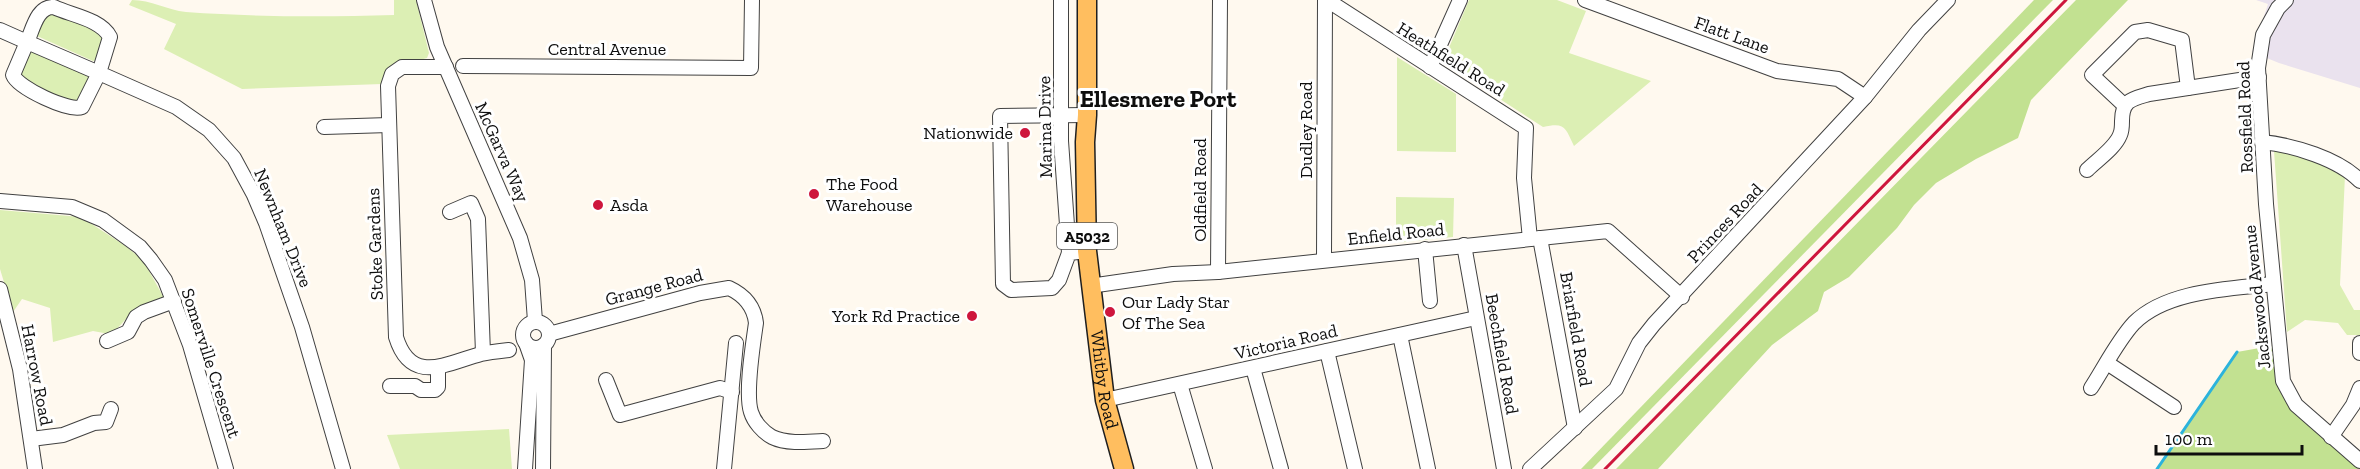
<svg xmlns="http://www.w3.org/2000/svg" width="2360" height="469" viewBox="0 0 2360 469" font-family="'Zilla Slab',serif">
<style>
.industrial{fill:#eae2ee}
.green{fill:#dcefb4}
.forest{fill:#c2e191}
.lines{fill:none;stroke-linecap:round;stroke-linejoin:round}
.stream{stroke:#2cb3dc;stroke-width:3}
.minor-casing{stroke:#414141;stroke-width:16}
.major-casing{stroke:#1f1f1f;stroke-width:21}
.minor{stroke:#fff;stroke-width:14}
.major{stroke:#ffbe5f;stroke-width:18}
.rail{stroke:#ce163d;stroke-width:3}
.poi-dot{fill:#ce163d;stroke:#fff;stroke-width:2}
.labels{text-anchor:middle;stroke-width:6;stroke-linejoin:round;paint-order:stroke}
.shield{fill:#fff;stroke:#565656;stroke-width:1.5}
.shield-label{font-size:16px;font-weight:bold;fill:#0e0e0e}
.street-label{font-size:18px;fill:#0e0e0e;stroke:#fff}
.poi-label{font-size:18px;fill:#0e0e0e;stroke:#fff;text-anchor:start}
.district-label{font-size:24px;font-weight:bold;fill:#0e0e0e;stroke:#fff}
</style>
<rect width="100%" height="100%" fill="#fff9ef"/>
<path class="industrial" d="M 2256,0 L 2360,0 L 2360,88 L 2279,63 L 2252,52 L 2268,4 Z"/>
<g class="green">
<path d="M 132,0 C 151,0 167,10 186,12 C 255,17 326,17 394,15 L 394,0 L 416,0 L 429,53 L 427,58 L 389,68 L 382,84 L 242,89 L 164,49 L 176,24 L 129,5 Z"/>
<path d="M 1469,0 L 1557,0 L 1586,11 L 1569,53 L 1651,81 L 1574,146 C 1565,127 1565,122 1543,127 L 1443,62 Z"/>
<path d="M 48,10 L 103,32 L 106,37 L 96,60 L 93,61 L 37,36 Z"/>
<path d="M 35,51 L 88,74 L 90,79 L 78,105 L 22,82 L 18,74 L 28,52 Z"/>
<path d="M 1397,57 L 1456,94 L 1456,152 L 1397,151 Z"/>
<path d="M 2274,151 L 2290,151 L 2345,175 L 2340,285 L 2354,310 L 2360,310 L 2360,335 L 2347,335 L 2338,323 L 2305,320 L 2287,332 Z"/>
<path d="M 1396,197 L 1454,198 L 1453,237 L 1396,243 Z"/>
<path d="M 0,210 L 81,217 L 124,245 L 143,260 L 164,298 C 152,302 138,305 130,315 C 122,322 119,329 109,334 L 93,331 L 53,342 L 50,308 L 22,299 L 13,312 L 0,269 Z"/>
<path d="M 509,429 L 512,469 L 400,469 L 387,435 Z"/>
</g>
<g class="forest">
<path d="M 2034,0 L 2053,0 L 1592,469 L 1581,469 Z"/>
<path d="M 2076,0 L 2128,0 L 2031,100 L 2018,138 L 1976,159 L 1936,183 L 1914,205 L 1897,228 L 1849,277 L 1824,292 L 1818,311 L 1772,345 L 1658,469 L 1616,469 Z"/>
<path d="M 2271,346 L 2279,390 L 2296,415 L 2360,469 L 2157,469 L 2237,352 Z"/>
</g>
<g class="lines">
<path class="stream" d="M 2157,469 L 2237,352"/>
<defs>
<g id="minor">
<path d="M 424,0 L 437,47 L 520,238 L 532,280 L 535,321"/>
<path d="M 1061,0 L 1061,141 L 1069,253"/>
<path d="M 1327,0 L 1526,128 L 1524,178 L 1530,239"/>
<path d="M 1585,0 L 1777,71 L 1838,79 L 1865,97"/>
<path d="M 2286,0 L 2278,8 L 2263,35 L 2258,68 L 2266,204 L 2283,381 L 2296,405 L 2360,461"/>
<path d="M 0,30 L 27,42 C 33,29 37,6 54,7 C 70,15 101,19 110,37 L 99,73 L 176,107 L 209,130 L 234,158 L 254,195 L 266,223 L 302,327 L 343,469"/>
<path d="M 27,42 L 99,73 L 82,107 C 69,112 18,88 13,75 Z"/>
<path d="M 463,66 L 751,68 L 752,0"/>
<path d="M 446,67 L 402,67 L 392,74 L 388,86 L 396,337 C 411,386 447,363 481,354 C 490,352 500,351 509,350"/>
<path d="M 1430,67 L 1460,0"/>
<path d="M 2124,105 L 2092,75 L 2135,32 L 2148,30 L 2182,40 L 2188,88"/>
<path d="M 1087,115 L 1000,116 L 1003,284 L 1011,290 L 1052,288 L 1059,280 L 1069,253 L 1087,251"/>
<path d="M 324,127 L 389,125"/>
<path d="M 2262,142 C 2293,145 2339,159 2360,181"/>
<path d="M 2087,170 C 2097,160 2115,148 2120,135 C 2122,131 2122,125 2122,121 C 2122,100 2132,99 2149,94 L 2259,77"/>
<path d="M 0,201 L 72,207 L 103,220 L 140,247 L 151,260 L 165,280 L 190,345 L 226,469"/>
<path d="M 450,212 L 471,203 L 478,219 L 483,353"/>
<path d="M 1540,238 L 1575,428"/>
<path d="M 1464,245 L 1504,469"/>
<path d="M 1425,249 L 1430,301"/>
<path d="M 1324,260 L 1325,0"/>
<path d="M 1218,272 L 1220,0"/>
<path d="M 1090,286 L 1173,274 L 1218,272 L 1608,231 L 1682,297"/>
<path d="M 0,289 L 20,369 L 35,469"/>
<circle cx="536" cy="335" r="13"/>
<path d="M 549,334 L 700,293 L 729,288 C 744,295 754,306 756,323 C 753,344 745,393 751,412 C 754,422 763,432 772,437 C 786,444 807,442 823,441"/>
<path d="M 1400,335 L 1428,469"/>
<path d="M 107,341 L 128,332 L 136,317 L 144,312 L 174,301"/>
<path d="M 2360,343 L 2360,353"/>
<path d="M 1327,351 L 1355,469"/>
<path d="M 2107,363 L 2174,407"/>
<path d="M 1253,368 L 1281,469"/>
<path d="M 606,380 L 620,415 L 720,388 L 732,392"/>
<path d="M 1180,384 L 1205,469"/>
<path d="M 390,386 L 415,386 L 421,390 L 435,390 L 438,387 L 438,368"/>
<path d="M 2091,388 C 2104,368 2118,340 2134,323 C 2167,290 2230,289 2273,284"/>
<path d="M 1105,400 L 1476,318"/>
<path d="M 2331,437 L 2353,405 L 2360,388"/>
<path d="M 31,439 L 63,435 L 94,423 L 106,422 L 111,409"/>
<path d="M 525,469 L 532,360 L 526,343"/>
<path d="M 543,469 L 544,345"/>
<path d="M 724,469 L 736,343"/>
<path d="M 1530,469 L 1616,389 L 1639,343 L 1654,324 L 1865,97 L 1919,30 L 1948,0"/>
</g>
<g id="major">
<path id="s1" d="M 1087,0 L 1087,115 L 1085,142 L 1087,251 L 1105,400 L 1124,469"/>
</g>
</defs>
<use href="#minor" class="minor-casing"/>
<use href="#major" class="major-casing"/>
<use href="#minor" class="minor"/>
<use href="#major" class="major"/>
<path class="rail" d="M 1605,469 L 2066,0"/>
</g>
<g class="poi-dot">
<circle cx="1025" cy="133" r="6"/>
<circle cx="814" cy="194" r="6"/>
<circle cx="598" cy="205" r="6"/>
<circle cx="1110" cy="312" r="6"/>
<circle cx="972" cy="316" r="6"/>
</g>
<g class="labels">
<rect class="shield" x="1057" y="223" width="60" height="26" rx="4.5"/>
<g class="shield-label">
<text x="1087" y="242">A5032</text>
</g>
<g class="street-label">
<text transform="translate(1732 35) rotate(20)" y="6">Flatt Lane</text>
<text x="607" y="55">Central Avenue</text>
<text transform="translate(1451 59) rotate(32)" y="6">Heathfield Road</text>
<text transform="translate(2245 117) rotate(-92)" y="6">Rossfield Road</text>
<text transform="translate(1045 127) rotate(-91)" y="6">Marina Drive</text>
<text transform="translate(1306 130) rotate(-90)" y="6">Dudley Road</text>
<text transform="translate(502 152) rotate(66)" y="6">McGarva Way</text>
<text transform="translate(1200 190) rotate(-90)" y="6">Oldfield Road</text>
<text transform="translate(1725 223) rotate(-47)" y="6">Princes Road</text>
<text transform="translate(283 228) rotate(68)" y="6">Newnham Drive</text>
<text transform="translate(1396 234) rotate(-6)" y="6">Enfield Road</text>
<text transform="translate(375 244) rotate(-92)" y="6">Stoke Gardens</text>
<text transform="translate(654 287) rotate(-15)" y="6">Grange Road</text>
<text transform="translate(2257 297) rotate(-96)" y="6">Jackswood Avenue</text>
<text transform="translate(1576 329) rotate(80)" y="6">Briarfield Road</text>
<text transform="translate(1286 342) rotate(-13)" y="6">Victoria Road</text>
<text transform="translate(1502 354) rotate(80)" y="6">Beechfield Road</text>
<text transform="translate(211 363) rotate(72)" y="6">Somerville Crescent</text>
<text transform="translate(37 375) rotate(79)" y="6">Harrow Road</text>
<text dy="6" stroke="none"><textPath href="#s1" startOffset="381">Whitby Road</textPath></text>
</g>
<g class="poi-label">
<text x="1013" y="139" text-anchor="end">Nationwide</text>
<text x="826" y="190">The Food<tspan x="826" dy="21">Warehouse</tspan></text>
<text x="610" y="211">Asda</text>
<text x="1122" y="308">Our Lady Star<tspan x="1122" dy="21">Of The Sea</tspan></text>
<text x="960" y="322" text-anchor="end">York Rd Practice</text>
</g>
<g class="district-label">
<text x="1158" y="107">Ellesmere Port</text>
</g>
</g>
<path d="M2156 445v9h146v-9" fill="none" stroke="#0e0e0e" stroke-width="3"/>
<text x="2165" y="445" font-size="18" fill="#0e0e0e" stroke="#ffffff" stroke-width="4.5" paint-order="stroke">100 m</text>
</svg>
